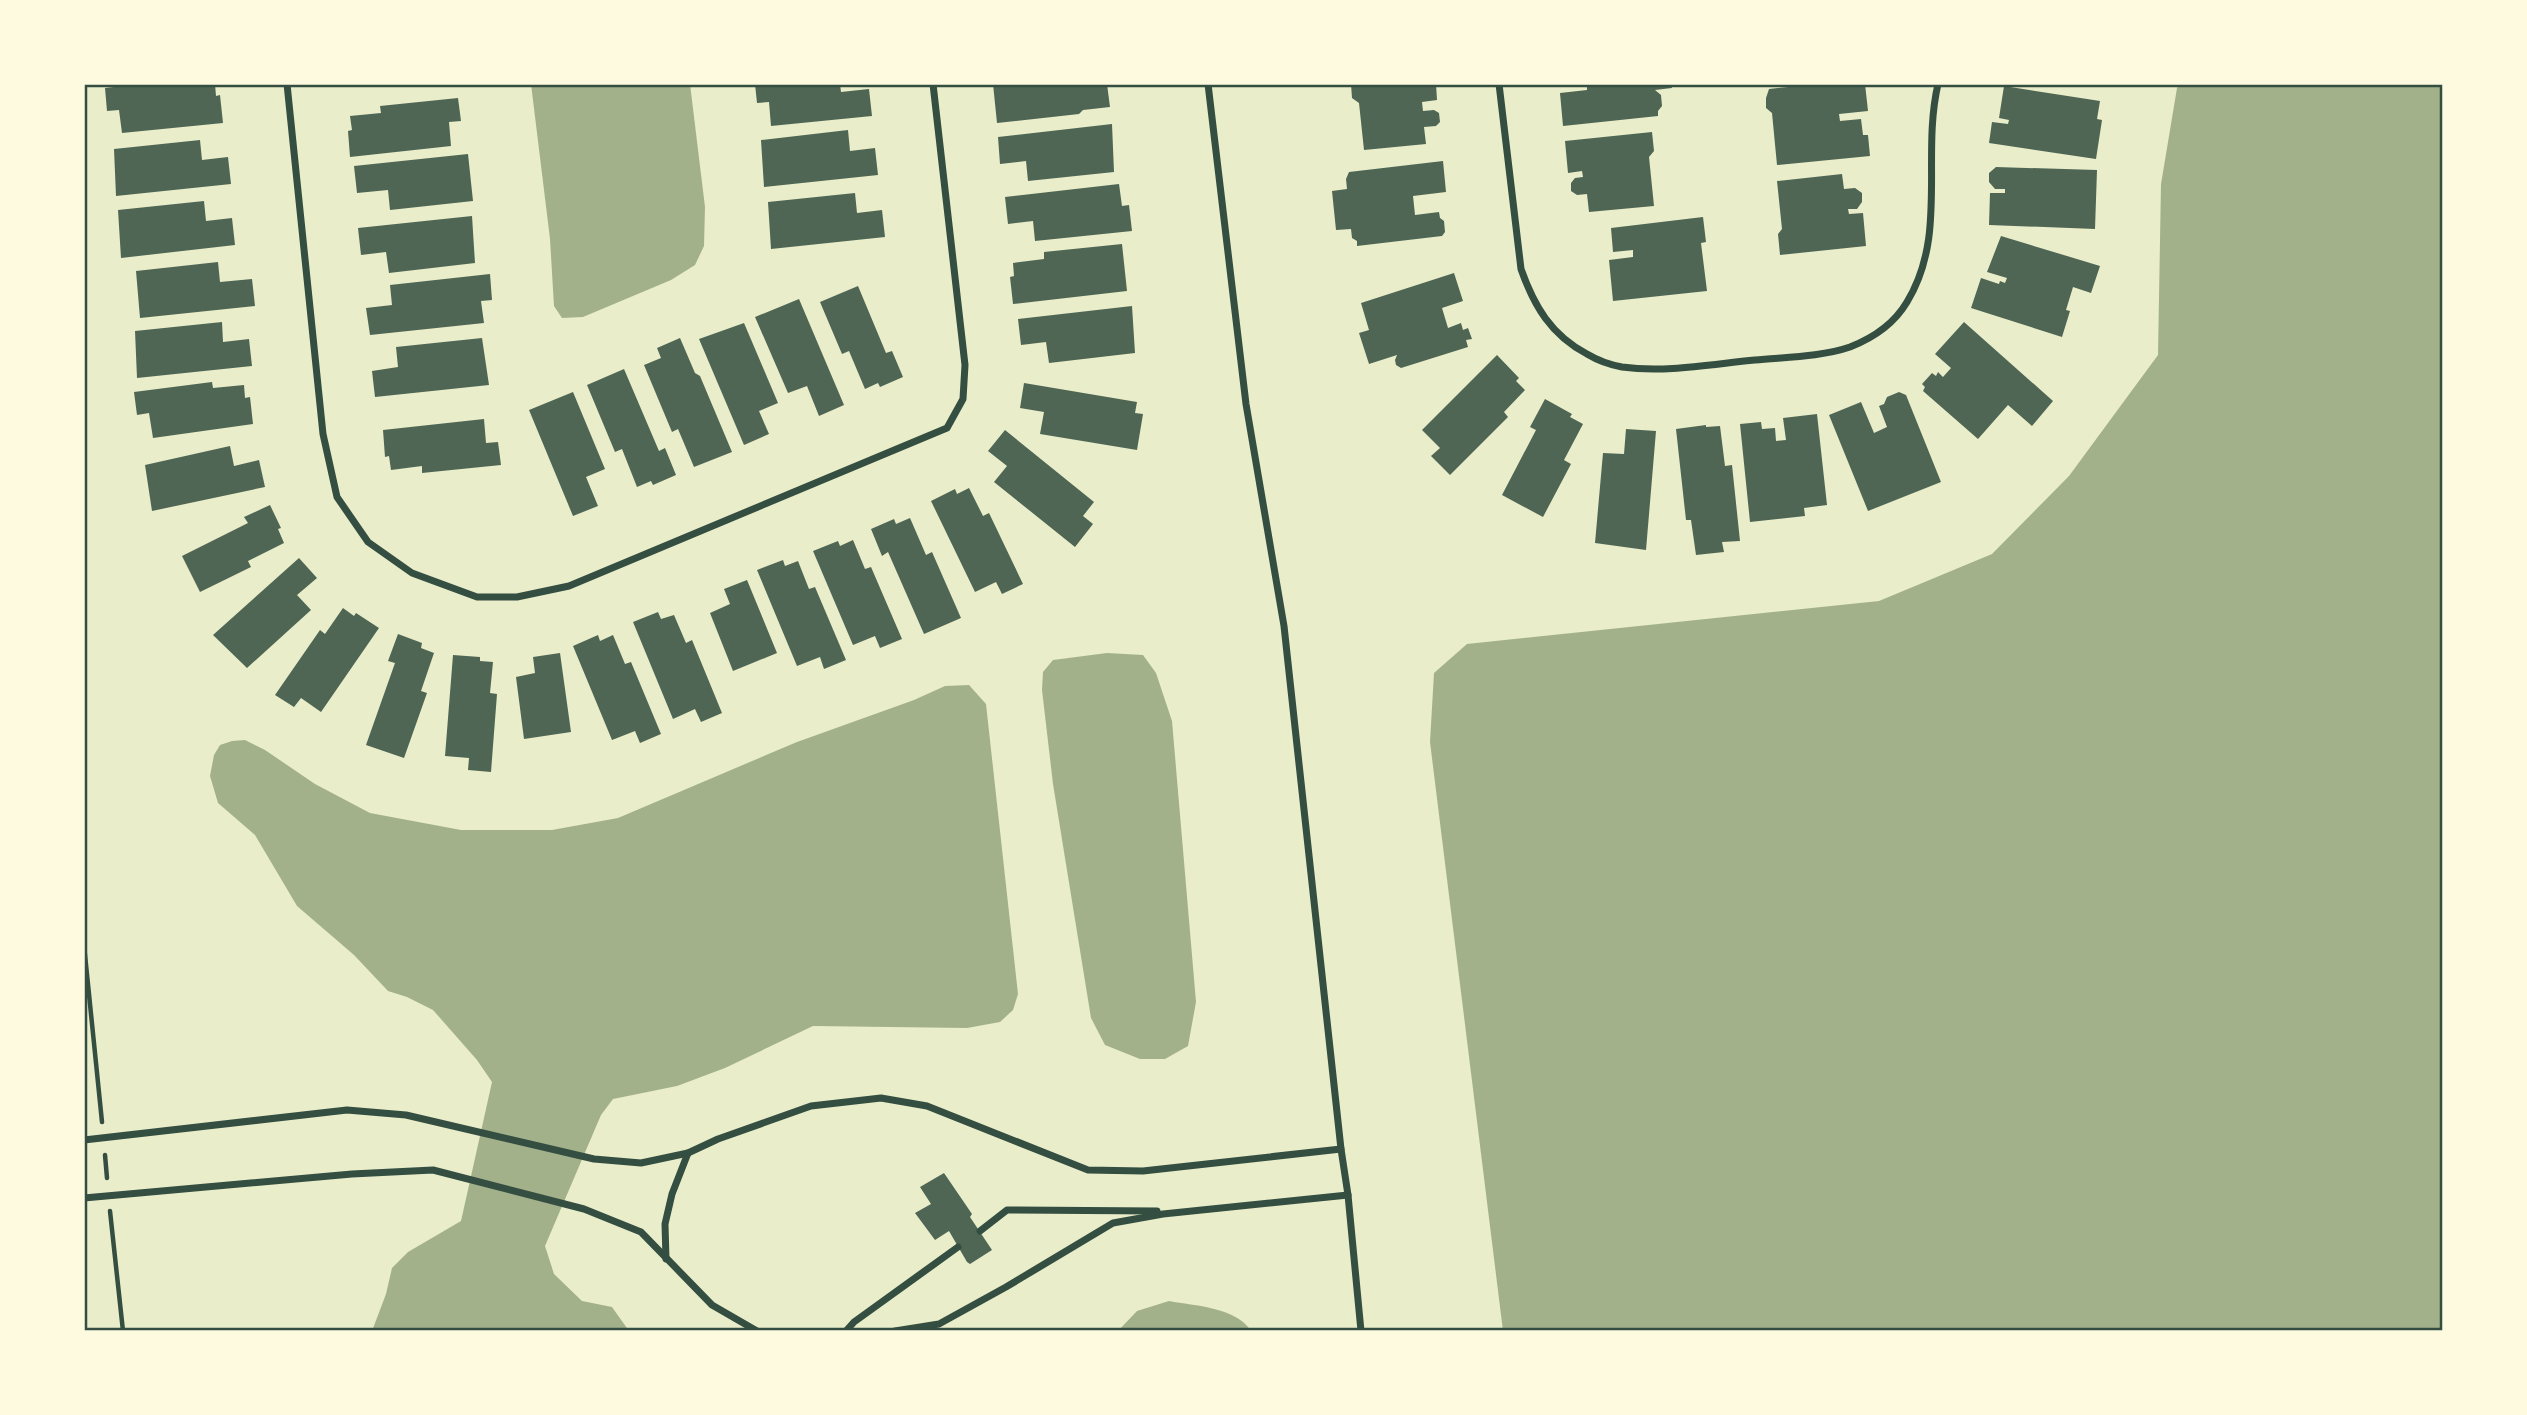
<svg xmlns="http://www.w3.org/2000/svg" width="2527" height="1415" viewBox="0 0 2527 1415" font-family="'Playfair Display',serif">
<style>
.water{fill:#a3b18a}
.building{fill:#4f6655}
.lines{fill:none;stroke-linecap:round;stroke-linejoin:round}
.path{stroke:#344e41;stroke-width:4.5}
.minor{stroke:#344e41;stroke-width:7}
.neatline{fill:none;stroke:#344e41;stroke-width:2.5}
</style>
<rect width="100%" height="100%" fill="#e9edc9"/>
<g class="water">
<path d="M 531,84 L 690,84 L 705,207 L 704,246 L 695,265 L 671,280 L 583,317 L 562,318 L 554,306 L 550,239 Z"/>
<path d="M 2180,84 L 2443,84 L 2443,1331 L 1503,1331 L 1430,742 L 1434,673 L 1467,644 L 1879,601 L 1992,554 L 2069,476 L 2158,355 L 2161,184 L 2177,88 Z"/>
<path d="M 1107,653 L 1143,655 L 1156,673 L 1172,721 L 1196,1002 L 1188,1046 L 1165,1059 L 1140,1059 L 1105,1045 L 1091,1018 L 1053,784 L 1042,690 L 1043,672 L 1053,660 Z"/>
<path d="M 969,685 L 986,704 L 1018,994 L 1013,1010 L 1000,1022 L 967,1028 L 813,1026 L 725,1068 L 677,1086 L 613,1099 L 601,1115 L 545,1246 L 554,1274 L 582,1301 L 612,1307 L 629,1331 L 372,1331 L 386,1294 L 392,1268 L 408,1252 L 461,1221 L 492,1082 L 477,1060 L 433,1010 L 407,997 L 388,991 L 354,955 L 297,906 L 255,835 L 218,803 L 210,776 L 214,755 L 220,745 L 232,741 L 245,740 L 265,750 L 315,784 L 370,813 L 461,830 L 552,830 L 618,818 L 797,742 L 914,700 L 945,686 Z"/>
<path d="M 1169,1301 C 1195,1306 1236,1307 1251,1331 L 1118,1331 L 1137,1311 Z"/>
</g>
<g class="building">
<path d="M 139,84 L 184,84 L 184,86 L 215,84 L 216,96 L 220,95 L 223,123 L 122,133 L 119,110 L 107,111 L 105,88 Z"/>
<path d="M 755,84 L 840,84 L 841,92 L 869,89 L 872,116 L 771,126 L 769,102 L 757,103 Z"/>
<path d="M 993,84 L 1107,84 L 1110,107 L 1083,110 L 1079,114 L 997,123 Z"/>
<path d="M 1351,84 L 1436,84 L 1437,100 L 1422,102 L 1423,111 L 1434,110 L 1439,113 L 1440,122 L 1436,126 L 1424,127 L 1426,144 L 1364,150 L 1359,103 L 1352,98 Z"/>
<path d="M 1587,84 L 1671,84 L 1672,88 L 1655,90 L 1661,95 L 1662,106 L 1658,111 L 1658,116 L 1563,126 L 1560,93 L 1587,90 Z"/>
<path d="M 1817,84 L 1865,84 L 1868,111 L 1839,114 L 1840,121 L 1861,119 L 1863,135 L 1868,135 L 1870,156 L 1777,165 L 1772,113 L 1766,108 L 1766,98 L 1769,89 Z"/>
<path d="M 2004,86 L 2100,101 L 2097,119 L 2102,120 L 2096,159 L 1989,143 L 1992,122 L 2008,124 L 2009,120 L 1999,118 Z"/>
<path d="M 458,98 L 461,121 L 449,122 L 451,146 L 350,157 L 348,131 L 352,130 L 350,116 L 381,113 L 380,106 Z"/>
<path d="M 1112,124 L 1114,172 L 1028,181 L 1026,161 L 1000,164 L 998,137 Z"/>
<path d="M 848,130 L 850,151 L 875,148 L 878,175 L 764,187 L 761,140 Z"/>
<path d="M 1652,132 L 1654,151 L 1649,157 L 1654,206 L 1589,212 L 1587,194 L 1577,195 L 1571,191 L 1571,183 L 1575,178 L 1583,177 L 1582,171 L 1568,173 L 1565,141 Z"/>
<path d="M 200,140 L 202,160 L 228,157 L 231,184 L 116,196 L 114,149 Z"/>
<path d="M 468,154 L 473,201 L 390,210 L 388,190 L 357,193 L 354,166 Z"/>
<path d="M 1443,161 L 1446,192 L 1413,196 L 1415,215 L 1439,212 L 1440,218 L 1444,221 L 1445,232 L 1442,236 L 1357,246 L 1357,241 L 1352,238 L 1351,229 L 1336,230 L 1332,191 L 1347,189 L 1346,179 L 1349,172 Z"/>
<path d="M 1996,167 L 2097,170 L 2095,229 L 1989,225 L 1990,193 L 2005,193 L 2005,189 L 1995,189 L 1989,182 L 1989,173 Z"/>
<path d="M 1842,174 L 1844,189 L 1855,188 L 1862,193 L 1862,202 L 1857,209 L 1848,209 L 1849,214 L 1863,213 L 1866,246 L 1780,255 L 1778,234 L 1782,229 L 1777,181 Z"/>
<path d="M 1119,184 L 1122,206 L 1129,205 L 1132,231 L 1035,241 L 1033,221 L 1008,224 L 1005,197 Z"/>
<path d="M 855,193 L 857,213 L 882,210 L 885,237 L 771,249 L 768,202 Z"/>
<path d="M 204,201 L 206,221 L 232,218 L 235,245 L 121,258 L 118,210 Z"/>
<path d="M 472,216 L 475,263 L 389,273 L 386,252 L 361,255 L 358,228 Z"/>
<path d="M 1703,217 L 1706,242 L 1701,243 L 1707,291 L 1613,301 L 1609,260 L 1633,257 L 1633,250 L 1613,252 L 1611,228 Z"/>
<path d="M 2001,236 L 2100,266 L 2091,293 L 2073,287 L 2066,310 L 2070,311 L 2062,337 L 1971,308 L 1981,278 L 1999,284 L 2000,281 L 2005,283 L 2007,278 L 1987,272 Z"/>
<path d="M 1122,244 L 1127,291 L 1013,304 L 1010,277 L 1014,276 L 1013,263 L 1044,259 L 1044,252 Z"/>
<path d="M 218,262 L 220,282 L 252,279 L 255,306 L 140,318 L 136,271 Z"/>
<path d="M 1454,273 L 1463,301 L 1442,308 L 1448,328 L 1461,323 L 1463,330 L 1468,328 L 1472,339 L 1466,340 L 1468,347 L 1401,368 L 1396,365 L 1395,360 L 1397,355 L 1369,364 L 1359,333 L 1369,330 L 1361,303 Z"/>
<path d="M 490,274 L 492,300 L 481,301 L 484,323 L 370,335 L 366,308 L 392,305 L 390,285 Z"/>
<path d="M 858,286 L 886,353 L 892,351 L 903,377 L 880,387 L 878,383 L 865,389 L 849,351 L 842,354 L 820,302 Z"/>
<path d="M 799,299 L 844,405 L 819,416 L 807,386 L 788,393 L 755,317 Z"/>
<path d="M 1132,306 L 1135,353 L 1049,363 L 1046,342 L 1021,345 L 1018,319 Z"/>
<path d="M 222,322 L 223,342 L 249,339 L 252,366 L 137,378 L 135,331 Z"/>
<path d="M 1964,322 L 2053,401 L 2032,426 L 2008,405 L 1978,439 L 1923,391 L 1925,387 L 1922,384 L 1932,373 L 1936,376 L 1938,372 L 1943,377 L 1951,368 L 1935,354 Z"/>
<path d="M 744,323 L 778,403 L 759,411 L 769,434 L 744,445 L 699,339 Z"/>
<path d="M 482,338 L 489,385 L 375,397 L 372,371 L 398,367 L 396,347 Z"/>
<path d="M 680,338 L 695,373 L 700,376 L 732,452 L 694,467 L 678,429 L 672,432 L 644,365 L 661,358 L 657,348 Z"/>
<path d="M 1497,355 L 1519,378 L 1516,381 L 1525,390 L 1504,412 L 1508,417 L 1450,475 L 1431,456 L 1440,448 L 1422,430 Z"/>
<path d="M 624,369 L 659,451 L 665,448 L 676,475 L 653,485 L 651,481 L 637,487 L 622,449 L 615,452 L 587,385 Z"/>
<path d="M 212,382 L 213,388 L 244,385 L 245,398 L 250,397 L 253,424 L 153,438 L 149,413 L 137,415 L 134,392 Z"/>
<path d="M 1024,383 L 1137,402 L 1135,413 L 1143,414 L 1137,450 L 1040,434 L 1044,412 L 1020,408 Z"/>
<path d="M 573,392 L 605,469 L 586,477 L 598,506 L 573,516 L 529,410 Z"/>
<path d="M 1899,392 L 1906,395 L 1941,482 L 1868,511 L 1829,415 L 1861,402 L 1874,433 L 1887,427 L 1879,406 L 1884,404 L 1887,397 Z"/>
<path d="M 1545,399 L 1572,414 L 1570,417 L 1583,424 L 1564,460 L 1571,464 L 1543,517 L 1502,495 L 1536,430 L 1530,427 Z"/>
<path d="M 1817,414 L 1827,505 L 1804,508 L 1805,516 L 1750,522 L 1740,424 L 1761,422 L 1762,429 L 1775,428 L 1776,441 L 1786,440 L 1783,418 Z"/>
<path d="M 484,419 L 486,443 L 498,442 L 501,465 L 422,473 L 422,466 L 391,470 L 389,456 L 385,457 L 383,430 Z"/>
<path d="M 1706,425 L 1706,427 L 1720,426 L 1725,466 L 1732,465 L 1740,541 L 1722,542 L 1724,552 L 1696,555 L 1691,520 L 1686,520 L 1676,429 Z"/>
<path d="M 1626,429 L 1656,431 L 1646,550 L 1595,543 L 1603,453 L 1624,454 Z"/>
<path d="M 1005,430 L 1094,502 L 1083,516 L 1093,524 L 1075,547 L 994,482 L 1007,466 L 988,451 Z"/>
<path d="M 230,446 L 234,466 L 259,460 L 265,487 L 152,511 L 145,465 Z"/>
<path d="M 969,488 L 983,516 L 989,513 L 1023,584 L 1002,594 L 996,582 L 975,592 L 931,501 L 955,489 L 957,494 Z"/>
<path d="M 270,505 L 281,528 L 278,529 L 284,543 L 248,561 L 251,567 L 200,592 L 182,556 L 248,523 L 244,517 Z"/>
<path d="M 910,518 L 926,555 L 932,552 L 961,618 L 924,634 L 888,552 L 882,556 L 871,529 L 894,519 L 896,524 Z"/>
<path d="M 853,540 L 865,569 L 871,567 L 902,639 L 880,648 L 875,636 L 853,645 L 813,551 L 838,541 L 840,546 Z"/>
<path d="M 299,558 L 317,578 L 297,595 L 311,610 L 247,668 L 213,635 Z"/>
<path d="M 783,560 L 785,566 L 798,561 L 809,589 L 815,587 L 846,660 L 824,669 L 820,657 L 797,666 L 757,570 Z"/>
<path d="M 747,580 L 777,653 L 733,671 L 710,613 L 730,604 L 724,589 Z"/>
<path d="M 343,608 L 354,616 L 356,613 L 379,628 L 321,712 L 301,698 L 294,707 L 275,695 L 320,630 L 325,634 Z"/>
<path d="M 658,612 L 661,619 L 674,615 L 686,643 L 692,640 L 722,713 L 701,722 L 695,709 L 673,719 L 633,622 Z"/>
<path d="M 398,634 L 422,643 L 421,648 L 434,653 L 421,691 L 427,693 L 404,758 L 366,745 L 395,663 L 388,661 Z"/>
<path d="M 598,635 L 600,641 L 613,635 L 625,664 L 631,662 L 661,734 L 640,743 L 635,731 L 612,740 L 573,646 Z"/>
<path d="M 560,653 L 571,732 L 524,739 L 516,677 L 535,673 L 533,657 Z"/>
<path d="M 453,655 L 480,657 L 480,661 L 493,662 L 490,693 L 497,694 L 491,772 L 468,770 L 469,758 L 445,756 Z"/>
<path d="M 944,1173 L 972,1214 L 970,1217 L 992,1250 L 970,1264 L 967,1262 L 949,1231 L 935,1240 L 915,1213 L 931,1204 L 920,1187 Z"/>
</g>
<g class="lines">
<g class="path">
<path d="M 84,945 L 102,1122"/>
<path d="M 105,1155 L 107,1178"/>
<path d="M 110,1211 L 123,1331"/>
</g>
<g class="minor">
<path d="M 287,84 L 323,434 L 337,497 L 368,542 L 412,573 L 477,597 L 517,597 L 569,586 L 947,428 L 963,399 L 965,365 L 933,84"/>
<path d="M 1208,84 L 1246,404 L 1284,626 L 1341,1149 L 1348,1195 L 1361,1331"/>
<path d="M 1499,84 L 1521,269 C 1534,306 1551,335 1587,354 C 1597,360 1611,365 1622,367 C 1666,373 1712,364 1755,360 C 1785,357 1821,357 1850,347 C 1873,338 1894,324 1907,302 C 1948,235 1921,157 1938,84"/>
<path d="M 84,1140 L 347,1110 L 406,1115 L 594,1159 L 641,1163 L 688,1153 L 718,1139 L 811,1106 L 881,1098 L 927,1106 L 1088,1170 L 1143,1171 L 1341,1149"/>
<path d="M 84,1198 L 352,1174 L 433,1170 L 584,1209 L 641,1232 L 712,1305 L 757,1331"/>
<path d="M 980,1231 L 1007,1210 L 1157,1211"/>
<path d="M 666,1259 L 665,1224 L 672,1194 L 688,1153"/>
<path d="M 846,1331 L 854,1322 L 958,1247"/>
<path d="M 895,1331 L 939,1324 L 1006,1287 L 1113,1223 L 1163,1214 L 1348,1195"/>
</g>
</g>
<rect width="2527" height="1415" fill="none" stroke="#fefae0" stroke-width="172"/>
<rect x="86" y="86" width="2355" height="1243" class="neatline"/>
</svg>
